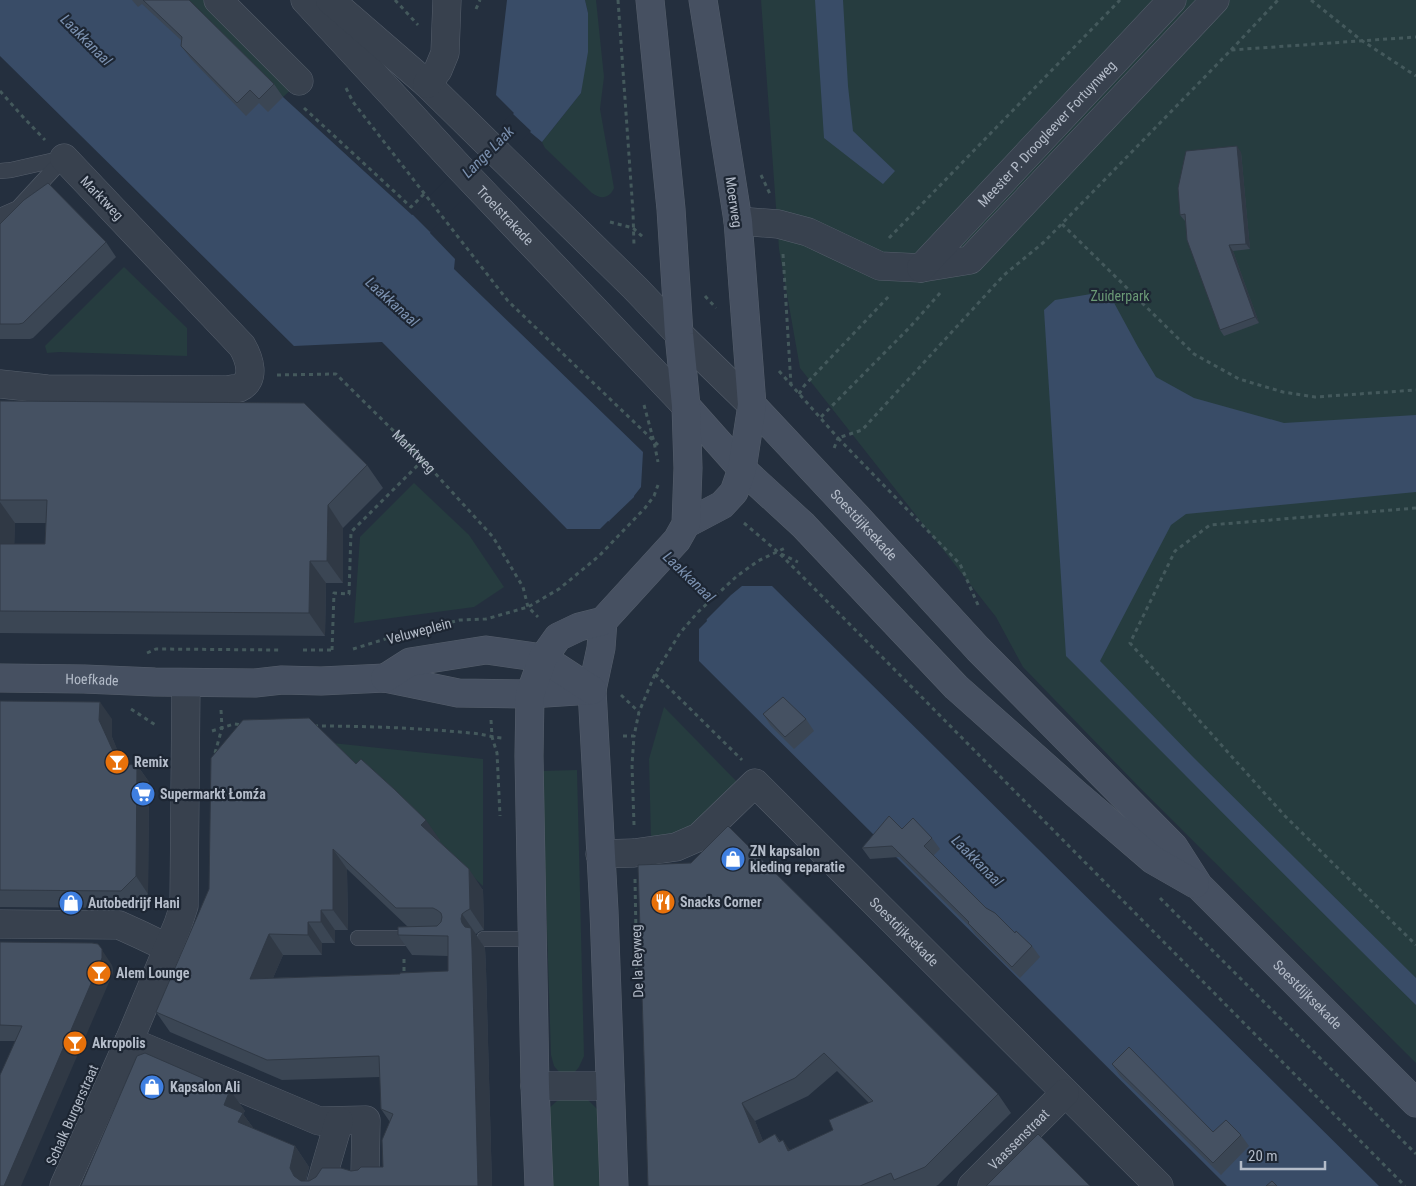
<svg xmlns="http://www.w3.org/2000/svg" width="1416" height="1186" viewBox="0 0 1416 1186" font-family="'Roboto Condensed',sans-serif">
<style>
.green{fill:#263c3f}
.water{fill:#394c67}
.pier{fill:#242f3e}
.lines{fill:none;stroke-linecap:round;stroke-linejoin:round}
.lane-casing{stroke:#565f6c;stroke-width:16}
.street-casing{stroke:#565f6c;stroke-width:29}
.secondary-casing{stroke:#565f6c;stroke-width:29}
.path{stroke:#44595c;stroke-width:3;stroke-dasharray:4 4;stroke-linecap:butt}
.lane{stroke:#38414e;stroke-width:15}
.street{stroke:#38414e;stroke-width:28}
.secondary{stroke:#465061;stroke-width:28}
.wall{fill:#3b4654;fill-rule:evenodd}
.shaded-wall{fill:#303945}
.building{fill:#455162;stroke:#303945;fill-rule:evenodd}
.labels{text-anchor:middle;stroke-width:4.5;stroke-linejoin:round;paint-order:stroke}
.street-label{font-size:14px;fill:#b4bcc9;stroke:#1d2633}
.park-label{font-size:14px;fill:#6b9a76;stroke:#1d2633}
.poi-label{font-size:14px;font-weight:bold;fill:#b4bcc9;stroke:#1d2633;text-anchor:start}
.water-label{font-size:15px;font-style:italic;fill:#7c92b1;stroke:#1d2633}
</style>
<rect width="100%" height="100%" fill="#242f3e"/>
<g class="green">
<path d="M 186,0 L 206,0 L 294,87 L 283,97 Z"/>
<path d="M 585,0 L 596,0 L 604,77 L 600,109 L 614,188 C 610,198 601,200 592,193 L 545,148 L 542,142 L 581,93 L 588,13 Z"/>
<path d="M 761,0 L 1416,0 L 1416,1063 L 1139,787 L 1023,667 L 996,617 L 800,368 L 779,249 Z"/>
<path d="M 124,267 L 187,328 L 187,356 L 59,352 L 47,353 L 45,346 Z"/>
<path d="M 414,483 L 469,535 L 504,587 L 474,607 L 354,623 L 360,537 Z"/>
<path d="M 664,707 L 738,783 L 710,817 L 669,840 L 651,839 L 649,759 Z"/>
<path d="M 332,743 L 483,759 L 483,886 Z"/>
<path d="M 577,770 L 584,1056 L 579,1067 L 574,1073 L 560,1073 L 554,1066 L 551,1055 L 542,771 Z"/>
<path d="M 572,1096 L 588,1100 L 599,1111 L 605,1186 L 546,1186 L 547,1110 L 557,1101 Z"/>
</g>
<g class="water">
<path d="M 0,0 L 186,0 L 283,97 L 412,215 L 414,214 L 514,113 L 496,95 L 507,0 L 585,0 L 588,13 L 588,52 L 581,93 L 542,142 L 530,132 L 528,132 L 431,229 L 430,233 L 455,259 L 454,269 L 643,452 L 641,487 L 634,496 L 634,498 L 727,594 L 731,595 L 742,586 L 772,586 L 1379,1186 L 1227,1186 L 699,661 L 699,629 L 707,621 L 705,616 L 611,522 L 608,521 L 600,529 L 567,529 L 382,342 L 294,346 L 0,56 Z"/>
<path d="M 815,0 L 843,0 L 848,86 L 853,131 L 895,171 L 883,184 L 824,138 Z"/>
<path d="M 1097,293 L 1112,299 L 1138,347 L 1156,377 L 1194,398 L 1284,423 L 1416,415 L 1416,492 L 1186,514 L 1171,525 L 1100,661 L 1194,758 L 1416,978 L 1416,1005 C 1298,890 1183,772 1066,656 L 1044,310 L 1055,300 Z"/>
</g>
<g class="pier">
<path d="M 512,113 L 531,131 L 430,232 L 412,214 Z"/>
<path d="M 634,497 L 731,595 L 706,620 L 609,521 Z"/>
</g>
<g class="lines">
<defs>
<g id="lane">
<path d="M 0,171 L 11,170 L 64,158"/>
<path d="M 0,216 L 18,208 L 64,158"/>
<path d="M 358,938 L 419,938"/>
<path d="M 484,939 L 533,939"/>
</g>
<g id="street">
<path d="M 218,0 L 299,81"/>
<path id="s2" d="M 305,0 L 459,167 L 686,406"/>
<path d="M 330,0 L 427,84 L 635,288 L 679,334 L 752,405"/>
<path d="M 427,84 L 438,70 L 445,53 L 447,0"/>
<path d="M 738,221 L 778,224 L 808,232 L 880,266 L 921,268 L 970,260 L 1215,0"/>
<path id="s3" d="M 921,268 L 1172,0"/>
<path d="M 0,384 L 47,389 L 228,390 C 231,389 236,389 239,388 C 257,380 249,358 242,346 L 64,158"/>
<path id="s4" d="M 600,854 L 634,853 L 676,847 L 699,837 L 755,783 L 1159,1186"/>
<path d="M 0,924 L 119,925 L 141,935 L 168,948"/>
<path d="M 129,1041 L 319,1121 L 366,1120 L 365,1176"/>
<path d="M 535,1086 L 610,1086"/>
<path d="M 64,1186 L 129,1041 L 178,924 L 184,906 L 186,683"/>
<path d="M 320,1186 L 339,1121"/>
<path id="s5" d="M 972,1186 L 1065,1093"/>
</g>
<g id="secondary">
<path id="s6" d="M 752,405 L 858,518 L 978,649 L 1174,847 L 1199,886 L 1416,1103"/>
<path d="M 686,406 L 742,469 L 803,525 L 956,687 L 1075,793 L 1153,860 L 1195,884"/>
<path d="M 686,524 L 722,505 L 734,492 L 742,469 L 752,405 L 738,221 L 703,0"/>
<path d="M 603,621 L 601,648 L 592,690 L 604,911 L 614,1186"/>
<path id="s7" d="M 0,678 L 84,679 L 155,682 L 255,683 L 282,680 L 321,681 L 385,678 L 458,693 L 530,694 L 592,690"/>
<path d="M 385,678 L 410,662 L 486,650 L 543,658 L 592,690"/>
<path d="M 539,1186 L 535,1086 L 529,756 L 530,694 L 543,658 L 558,637 L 579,627 L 603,621 L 677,540 L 686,524 L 688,468 L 686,406 L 679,334 L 671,209 L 650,0"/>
</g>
</defs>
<use href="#lane" class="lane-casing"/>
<use href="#street" class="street-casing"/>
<use href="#secondary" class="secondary-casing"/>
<g class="path">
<path d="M 395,0 L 418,25"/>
<path d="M 618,0 L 633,212 L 634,246"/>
<path d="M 1311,0 L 1361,40 L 1416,76"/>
<path d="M 476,9 L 480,0"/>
<path d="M 1231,50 L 1278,0"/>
<path d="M 346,88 L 353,102 L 508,301 L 658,445"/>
<path d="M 0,91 L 24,118 L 45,140"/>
<path d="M 304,108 L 411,207 L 424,194"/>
<path d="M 761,175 L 770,194"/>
<path d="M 610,222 L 633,228 L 644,238"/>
<path d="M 1062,224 L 1194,354 L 1239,379 L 1283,392 L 1315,397 L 1416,390"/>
<path d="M 889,238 L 1120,0"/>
<path d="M 783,254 L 791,385"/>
<path d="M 705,296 L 716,308"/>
<path d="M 779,371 L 838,438 L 833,451"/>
<path id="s1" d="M 277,375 L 336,374 L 423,460 L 493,537 L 523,587 L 528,607 L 538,617"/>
<path d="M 799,394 L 804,386 L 890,295"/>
<path d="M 644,405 L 654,442 L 658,462"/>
<path d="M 821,417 L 910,327 L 940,293"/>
<path d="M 1416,508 L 1210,525 L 1175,551 L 1130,643 L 1285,816 L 1416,945"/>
<path d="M 744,523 L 778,552 L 800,574 L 1405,1186"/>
<path d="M 781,554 L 798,562"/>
<path d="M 978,605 L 960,564 L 838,438 L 862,430 L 1004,275 L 1044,242 L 1231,50 L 1416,37"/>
<path d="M 420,630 L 460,620 L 486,619 L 528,607 L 559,589 L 599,556 L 645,508 L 654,496 L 658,485"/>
<path d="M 353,649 L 395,636"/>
<path d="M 303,650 L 332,650"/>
<path d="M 332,650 L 334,593 L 349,594 L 351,532 L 423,460"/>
<path d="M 147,653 L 156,649 L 280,650"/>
<path d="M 655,674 L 742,760"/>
<path d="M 621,695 L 639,712"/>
<path d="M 131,709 L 157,726"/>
<path d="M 491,720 L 492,737 L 497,753 L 500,816"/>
<path d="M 314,726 C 366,726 419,728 471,733 C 482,734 491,737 502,738"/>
<path d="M 212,731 L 234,724 L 242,725"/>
<path d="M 623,736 L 634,736 L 639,712 L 655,674 L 680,633 L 698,612 L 737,576 L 758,561 L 787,547"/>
<path d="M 215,753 L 222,728 L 221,710"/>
<path d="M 634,825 L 632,765 L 634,736"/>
<path d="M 635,879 L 637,990"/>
<path d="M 1160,898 L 1416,1154"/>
<path d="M 404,959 L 404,975"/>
</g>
<use href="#lane" class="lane"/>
<use href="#street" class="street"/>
<use href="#secondary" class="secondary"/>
</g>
<g class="wall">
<path d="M 132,0 L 189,0 L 274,84 L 283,97 L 268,112 L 259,103 L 246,116 L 191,59 L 181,46 L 182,41 L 142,4 L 138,7 Z"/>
<path d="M 1241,152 L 1250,249 L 1233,251 L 1259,323 L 1224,336 L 1220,330 L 1186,220 L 1185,221 L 1180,215 Z"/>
<path d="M 0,224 L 106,242 L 116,257 L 33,338 L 30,339 L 0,339 Z"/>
<path d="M 0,401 L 367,465 L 383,488 L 343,528 L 343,583 L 326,583 L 325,636 L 0,633 ZM 15,523 L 46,523 L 45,544 L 14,544 Z"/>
<path d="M 0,701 L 112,719 L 112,737 L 123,765 L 137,765 L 149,782 L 148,894 L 133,908 L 0,907 Z"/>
<path d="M 763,714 L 806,719 L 814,731 L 794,749 L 771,726 Z"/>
<path d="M 356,764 L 440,840 L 439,841 L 483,890 L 484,930 L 480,931 L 476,934 L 476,935 L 485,948 L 486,969 L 492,1186 L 81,1186 L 230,1090 L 245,1111 L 243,1114 L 254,1129 L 295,1146 L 309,1167 L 306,1181 L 309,1181 L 351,1171 L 383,1167 L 390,1122 L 381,1109 L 380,1077 L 282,1080 L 170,1032 L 156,1012 ZM 347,869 L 408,927 L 398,935 L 412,955 L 448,956 L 448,971 L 400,974 L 273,978 L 283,955 L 322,955 L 322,943 L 335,943 L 335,930 L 348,930 Z"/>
<path d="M 902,829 L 932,838 L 940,849 L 933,856 L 986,908 L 1015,933 L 1032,946 L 1040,957 L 1020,978 L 976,935 L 970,927 L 899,857 L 870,859 L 862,848 Z"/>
<path d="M 638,865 L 998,1094 L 1011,1113 L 938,1185 L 936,1186 L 648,1186 ZM 837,1071 L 869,1103 L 833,1130 L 790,1150 L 780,1141 L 775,1134 L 763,1141 L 755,1121 L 808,1096 Z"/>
<path d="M 0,942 L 112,965 L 113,973 L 15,1041 L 0,1041 Z"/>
<path d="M 1112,1064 L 1213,1132 L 1241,1135 L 1249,1146 L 1221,1175 L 1120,1076 Z"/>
</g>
<g class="shaded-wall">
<path d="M 1237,146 L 1241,152 L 1250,249 L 1246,244 Z"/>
<path d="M 1229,245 L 1233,251 L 1259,323 L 1255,317 Z"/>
<path d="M 0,502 L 15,523 L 14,567 L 0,547 Z"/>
<path d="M 328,505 L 343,528 L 343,583 L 327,561 Z"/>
<path d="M 310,561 L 326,583 L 325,636 L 309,613 Z"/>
<path d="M 100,702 L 112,719 L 112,737 L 131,782 L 119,764 L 99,720 Z"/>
<path d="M 137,765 L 149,782 L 148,894 L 136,876 Z"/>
<path d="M 426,820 L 440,840 L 435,845 L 421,825 Z"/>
<path d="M 333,849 L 347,869 L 348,930 L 333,910 Z"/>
<path d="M 469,869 L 483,890 L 484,930 L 470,909 Z"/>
<path d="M 321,910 L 335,930 L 335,943 L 321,922 Z"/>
<path d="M 462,914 L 476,934 L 476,935 L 485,948 L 486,969 L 492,1186 L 478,1186 L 462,923 L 461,919 Z"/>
<path d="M 308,922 L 322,943 L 322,955 L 308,935 Z"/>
<path d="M 269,934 L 283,955 L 264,999 L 250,979 Z"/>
<path d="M 98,944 L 112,965 L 113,973 L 21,1186 L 4,1186 Z"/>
<path d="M 230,1090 L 245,1111 L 243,1114 L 257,1133 L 252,1142 L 224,1105 Z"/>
<path d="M 742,1103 L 755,1121 L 771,1161 L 759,1143 Z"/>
<path d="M 783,1140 L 796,1159 L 788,1151 Z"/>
<path d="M 295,1146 L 309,1167 L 304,1186 L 294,1176 L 290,1168 Z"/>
</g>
<g class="building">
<path d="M 143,0 L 189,0 L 274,84 L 259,99 L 250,90 L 237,103 L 181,46 L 182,37 Z"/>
<path d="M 1237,146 L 1246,244 L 1229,245 L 1255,317 L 1220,330 L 1187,240 L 1185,214 L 1180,215 L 1178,188 L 1186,151 Z"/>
<path d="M 48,183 L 106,242 L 23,323 L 19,324 L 0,324 L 0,224 L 24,200 Z"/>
<path d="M 0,401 L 304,403 L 367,465 L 328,505 L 327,561 L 310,561 L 309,613 L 0,611 L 0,544 L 45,544 L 47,500 L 0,500 Z"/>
<path d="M 783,697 L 806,719 L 785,737 L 763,714 Z"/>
<path d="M 0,701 L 100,702 L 99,720 L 119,764 L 137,765 L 136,876 L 121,891 L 0,890 Z"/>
<path d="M 309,718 L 356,764 L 361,759 L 394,789 L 426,820 L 421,825 L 469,869 L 470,909 L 466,911 L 462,914 L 461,919 L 462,923 L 465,927 L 471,928 L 472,949 L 478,1186 L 81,1186 L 137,1056 L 145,1053 L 230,1090 L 224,1105 L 243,1113 L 238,1122 L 295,1146 L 290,1168 L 294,1176 L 301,1181 L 309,1181 L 316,1177 L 322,1168 L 341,1168 L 351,1171 L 358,1170 L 361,1167 L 383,1167 L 382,1140 L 393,1114 L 381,1109 L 379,1056 L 267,1060 L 156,1012 L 209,889 L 211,758 L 243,720 ZM 333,849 L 396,908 L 433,908 L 437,910 L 441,913 L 442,917 L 441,922 L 437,926 L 398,927 L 398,935 L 448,936 L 448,971 L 400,973 L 400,974 L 250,979 L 269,934 L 308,935 L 308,922 L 321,922 L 321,910 L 333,910 Z"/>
<path d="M 889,816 L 902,829 L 913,818 L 932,838 L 924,846 L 986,908 L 995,913 L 1015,933 L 1016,931 L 1032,946 L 1012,967 L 968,923 L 969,922 L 892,846 L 862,848 Z"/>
<path d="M 728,826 L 998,1094 L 925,1167 L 894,1180 L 891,1173 L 860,1186 L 648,1186 L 638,865 L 691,863 ZM 824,1053 L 873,1101 L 829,1120 L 833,1130 L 788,1151 L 783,1140 L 779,1142 L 775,1134 L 759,1143 L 742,1103 L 795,1078 Z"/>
<path d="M 0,942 L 92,943 L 98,944 L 102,949 L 102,958 L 4,1186 L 0,1186 L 0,1075 L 22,1026 L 0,1025 Z"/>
<path d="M 1129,1047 L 1213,1132 L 1226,1120 L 1241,1135 L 1213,1163 L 1112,1064 Z"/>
<path d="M 1038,1134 L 1090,1186 L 986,1186 Z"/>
<path d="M 1272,1181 L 1277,1186 L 1266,1186 Z"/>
</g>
<defs>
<symbol id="bar-disc" viewBox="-11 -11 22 22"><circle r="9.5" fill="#e8710a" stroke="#1d2633"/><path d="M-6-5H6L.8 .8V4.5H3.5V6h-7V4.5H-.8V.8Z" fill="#fff"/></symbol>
<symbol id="supermarket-disc" viewBox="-11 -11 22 22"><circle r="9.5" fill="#3f7fe0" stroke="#1d2633"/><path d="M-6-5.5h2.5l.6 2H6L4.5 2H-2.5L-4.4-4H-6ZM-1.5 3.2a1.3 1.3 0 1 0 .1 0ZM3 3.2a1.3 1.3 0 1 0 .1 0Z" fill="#fff"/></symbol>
<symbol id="shop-disc" viewBox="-11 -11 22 22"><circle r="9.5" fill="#3f7fe0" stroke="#1d2633"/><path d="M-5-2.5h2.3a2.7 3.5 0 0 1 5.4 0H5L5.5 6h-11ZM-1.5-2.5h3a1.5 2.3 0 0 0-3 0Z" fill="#fff"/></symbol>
<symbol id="restaurant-disc" viewBox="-11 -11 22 22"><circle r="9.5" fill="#e8710a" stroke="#1d2633"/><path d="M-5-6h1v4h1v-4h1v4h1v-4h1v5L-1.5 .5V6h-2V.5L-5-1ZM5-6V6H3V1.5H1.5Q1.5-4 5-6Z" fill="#fff"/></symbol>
</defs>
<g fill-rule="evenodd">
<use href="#bar-disc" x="103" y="748" width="28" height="28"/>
<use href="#supermarket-disc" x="129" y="780" width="28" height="28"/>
<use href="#shop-disc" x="719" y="845" width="28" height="28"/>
<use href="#restaurant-disc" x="649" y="888" width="28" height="28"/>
<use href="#shop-disc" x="57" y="889" width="28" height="28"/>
<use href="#bar-disc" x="85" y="959" width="28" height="28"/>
<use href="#bar-disc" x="61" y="1029" width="28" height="28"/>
<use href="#shop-disc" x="138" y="1073" width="28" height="28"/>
</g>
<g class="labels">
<g class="street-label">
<text dy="5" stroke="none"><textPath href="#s3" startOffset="184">Meester P. Droogleever Fortuynweg</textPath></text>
<text transform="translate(102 198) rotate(46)" y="5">Marktweg</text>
<text transform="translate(734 202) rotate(82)" y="5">Moerweg</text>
<text dy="5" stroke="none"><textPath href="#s2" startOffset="294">Troelstrakade</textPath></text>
<text dy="5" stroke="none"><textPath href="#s1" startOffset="169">Marktweg</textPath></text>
<text dy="5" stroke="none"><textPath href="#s6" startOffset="164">Soestdijksekade</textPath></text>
<text transform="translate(419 631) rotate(-15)" y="5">Veluweplein</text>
<text dy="5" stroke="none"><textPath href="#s7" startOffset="92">Hoefkade</textPath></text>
<text dy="5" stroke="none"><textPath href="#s4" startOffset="390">Soestdijksekade</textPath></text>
<text transform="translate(637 961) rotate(-92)" y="5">De la Reyweg</text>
<text dy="5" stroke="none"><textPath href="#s6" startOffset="811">Soestdijksekade</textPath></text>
<text transform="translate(72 1115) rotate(-66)" y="5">Schalk Burgerstraat</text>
<text dy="5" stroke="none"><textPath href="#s5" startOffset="66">Vaassenstraat</textPath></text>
</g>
<g class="park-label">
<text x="1120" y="301">Zuiderpark</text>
</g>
<g class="poi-label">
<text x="134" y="767">Remix</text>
<text x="160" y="799">Supermarkt Łomźa</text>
<text x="750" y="856">ZN kapsalon<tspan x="750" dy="16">kleding reparatie</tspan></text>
<text x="680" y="907">Snacks Corner</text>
<text x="88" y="908">Autobedrijf Hani</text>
<text x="116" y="978">Alem Lounge</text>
<text x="92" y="1048">Akropolis</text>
<text x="170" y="1092">Kapsalon Ali</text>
</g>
<g class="water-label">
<text transform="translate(86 40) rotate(45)" y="5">Laakkanaal</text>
<text transform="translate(488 152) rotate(-45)" y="5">Lange Laak</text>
<text transform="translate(392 302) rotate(42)" y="5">Laakkanaal</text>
<text transform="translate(689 577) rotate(44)" y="5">Laakkanaal</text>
<text transform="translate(977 861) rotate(45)" y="5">Laakkanaal</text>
</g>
</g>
<path d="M1241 1161v8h84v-8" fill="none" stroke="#b4bcc9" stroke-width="2.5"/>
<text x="1248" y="1161" font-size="15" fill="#b4bcc9" stroke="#1d2633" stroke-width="4" paint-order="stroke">20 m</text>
</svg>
